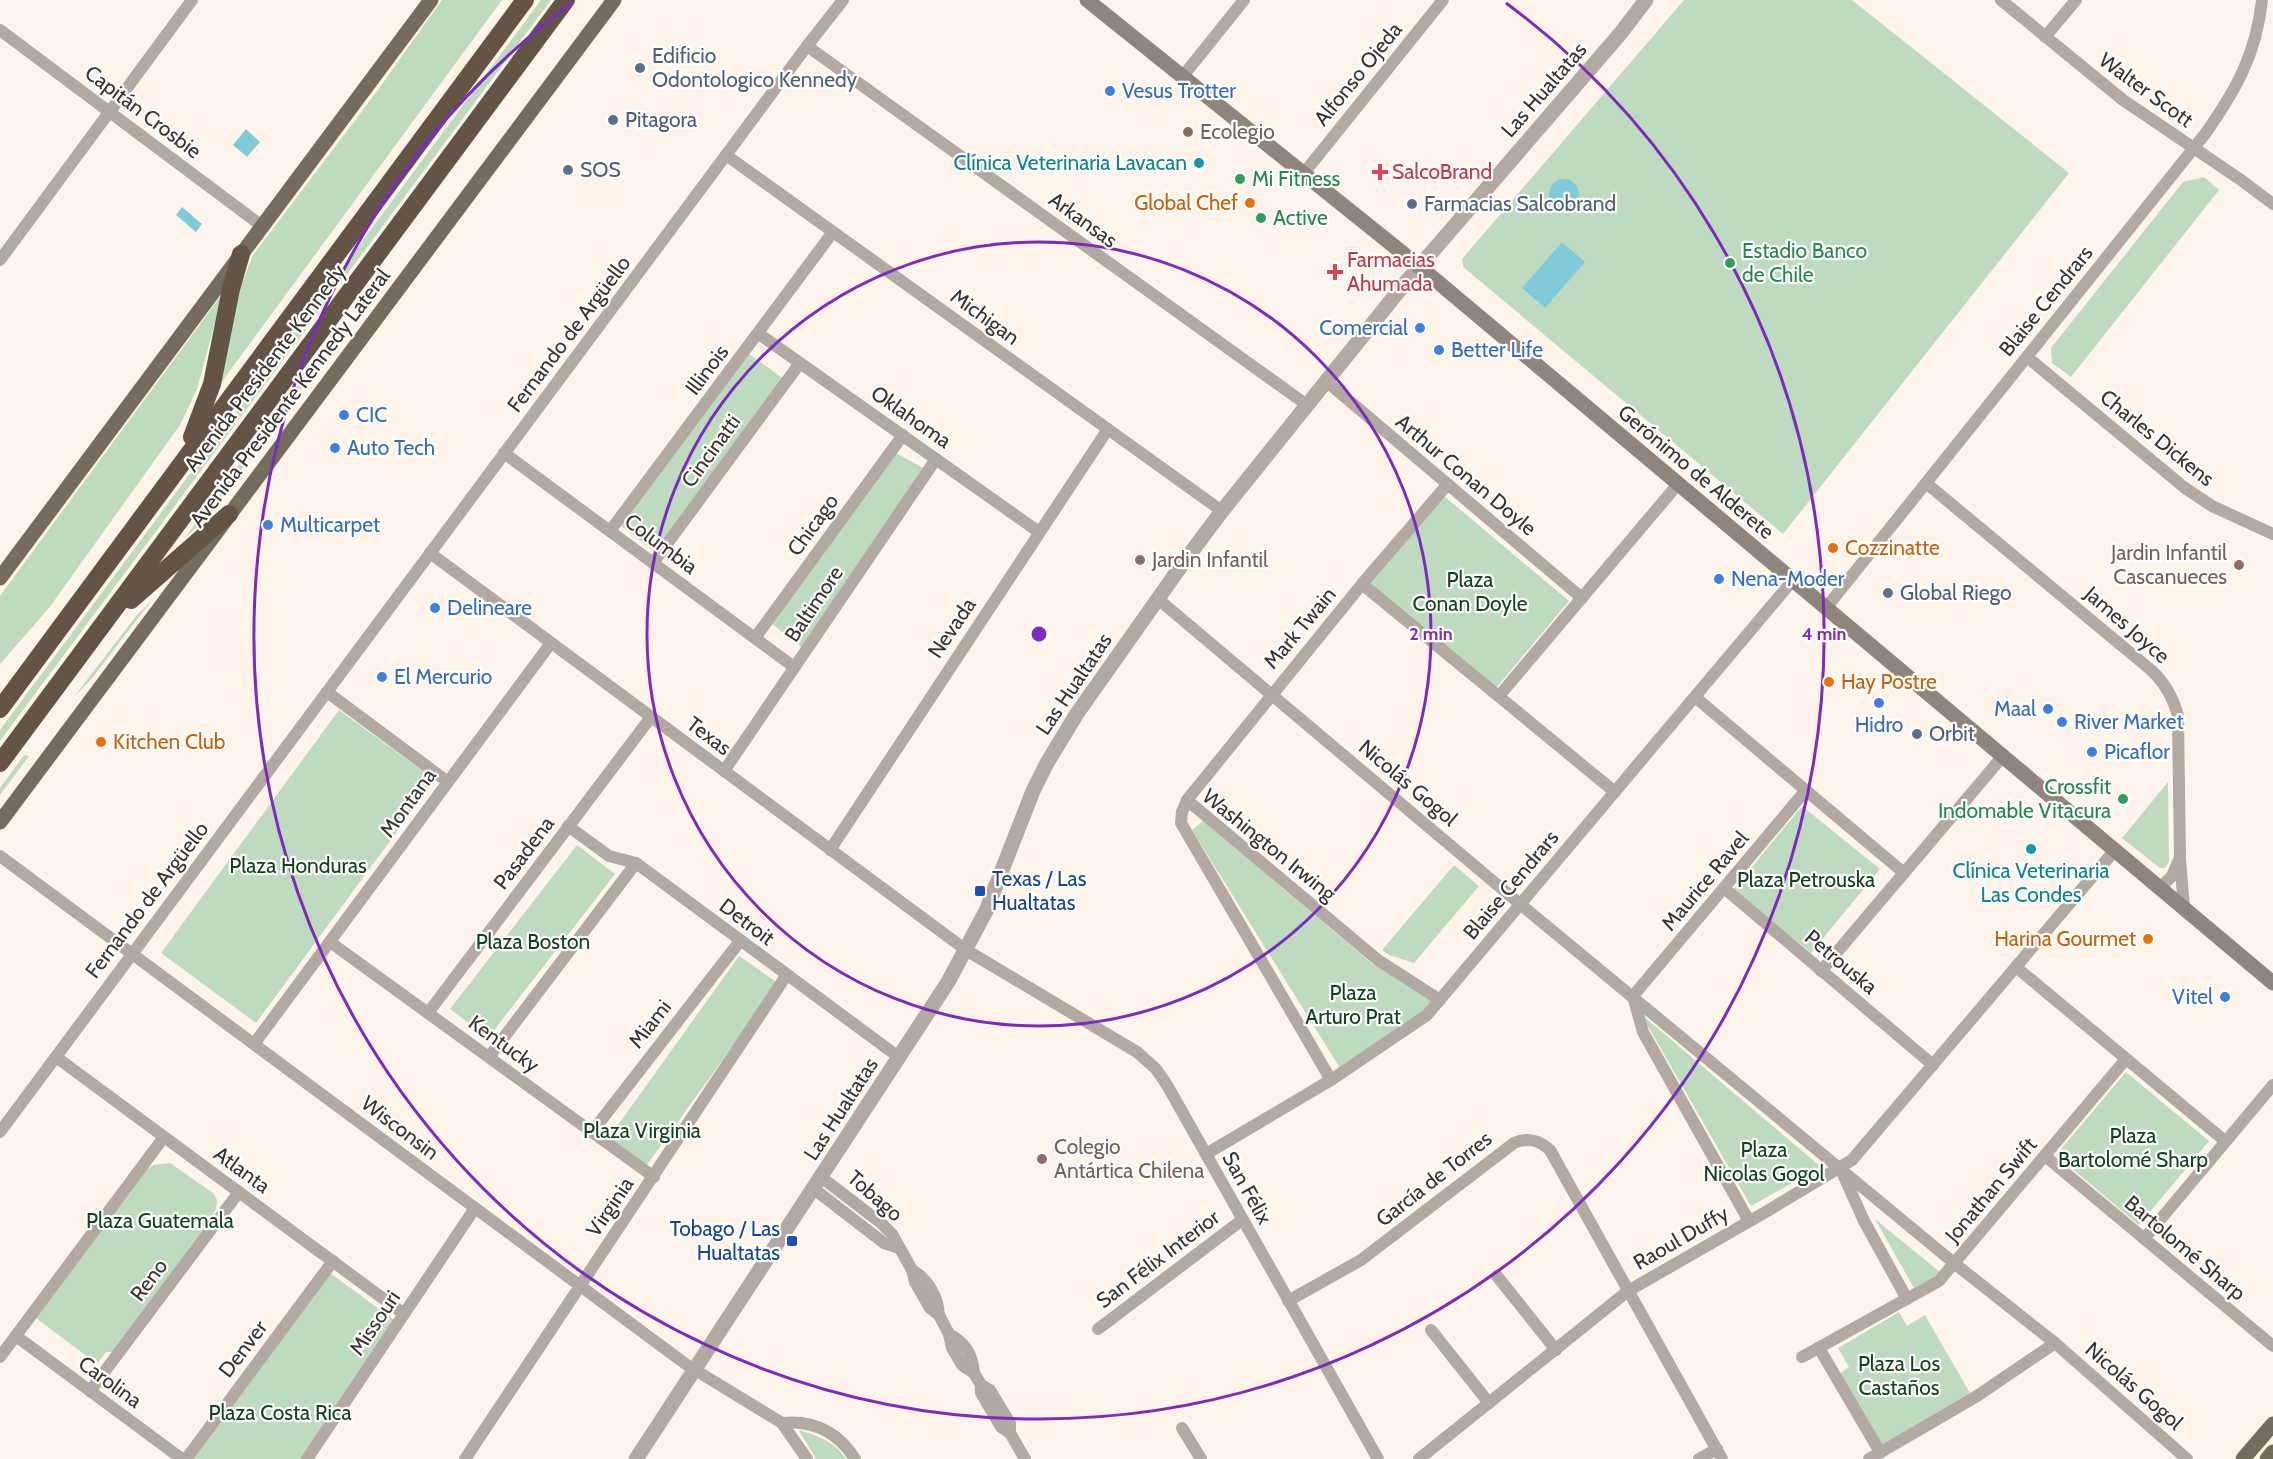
<svg xmlns="http://www.w3.org/2000/svg" width="2273" height="1459" viewBox="0 0 2273 1459" font-family="Cabin,sans-serif">
<style>
.green{fill:#bedbbf}
.water{fill:#80cbd9}
.lines{fill:none;stroke-linecap:round;stroke-linejoin:round}
.minor{stroke:#b1a9a2;stroke-width:12}
.tertiary{stroke:#b1a9a2;stroke-width:15}
.secondary{stroke:#8f857a;stroke-width:15}
.primary{stroke:#776b5e;stroke-width:15}
.motorway{stroke:#635446;stroke-width:18}
.ring{fill:none;stroke:#7b2cbf;stroke-width:3}
.service-dot{fill:#5c6f8a;stroke:#fff;stroke-width:2}
.shop-dot{fill:#3f7fe0;stroke:#fff;stroke-width:2}
.education-dot{fill:#8d6e63;stroke:#fff;stroke-width:2}
.culture-dot{fill:#0f9aa8;stroke:#fff;stroke-width:2}
.health-dot{fill:#e0444e;stroke:#fff;stroke-width:2}
.leisure-dot{fill:#2e9e5b;stroke:#fff;stroke-width:2}
.food-dot{fill:#e8710a;stroke:#fff;stroke-width:2}
.transit-dot{fill:#1a4fb4;stroke:#fff;stroke-width:2}
.labels{text-anchor:middle;stroke-width:4.5;stroke-linejoin:round;paint-order:stroke}
.service-label{font-size:21px;fill:#4e5e75;stroke:#fff;text-anchor:start}
.street-label{font-size:21px;fill:#39322c;stroke:#fff}
.shop-label{font-size:21px;fill:#366cbe;stroke:#fff;text-anchor:start}
.education-label{font-size:21px;fill:#785e54;stroke:#fff;text-anchor:start}
.culture-label{font-size:21px;fill:#0d838f;stroke:#fff;text-anchor:end}
.health-label{font-size:21px;fill:#be3a42;stroke:#fff;text-anchor:start}
.leisure-label{font-size:21px;fill:#27864d;stroke:#fff;text-anchor:start}
.food-label{font-size:21px;fill:#c56008;stroke:#fff;text-anchor:start}
.park-label{font-size:21px;fill:#114219;stroke:#fff}
.transit-label{font-size:21px;fill:#164399;stroke:#fff;text-anchor:start}
.centre{fill:#7b2cbf;stroke:#fff;stroke-width:3}
.ring-label{font-size:18px;text-anchor:middle;font-weight:bold;fill:#7b2cbf;stroke:#fff;stroke-width:4.5;stroke-linejoin:round;paint-order:stroke}
</style>
<rect width="100%" height="100%" fill="#fff4ea"/>
<g class="green">
<path d="M 442,0 L 502,0 L 221,383 L 239,291 L 253,255 L 375,94 Z"/>
<path d="M 541,0 L 551,0 L 0,741 L 0,730 Z"/>
<path d="M 1684,0 L 1852,0 L 2069,173 L 1783,534 L 1463,267 L 1462,259 Z"/>
<path d="M 2204,177 L 2219,190 L 2071,377 L 2052,363 L 2051,348 L 2183,182 Z"/>
<path d="M 223,293 L 197,389 L 180,425 L 49,608 L 0,664 L 0,596 Z"/>
<path d="M 749,354 L 784,379 L 655,552 L 620,525 Z"/>
<path d="M 299,384 L 303,386 L 206,518 L 184,539 Z"/>
<path d="M 896,453 L 925,469 L 804,649 L 772,624 Z"/>
<path d="M 1444,496 L 1569,601 L 1496,688 L 1370,584 Z"/>
<path d="M 152,600 L 93,677 L 73,698 L 137,615 Z"/>
<path d="M 339,710 L 435,780 L 256,1023 L 161,953 Z"/>
<path d="M 24,755 L 29,756 L 0,795 L 0,788 Z"/>
<path d="M 2168,782 L 2169,861 L 2165,868 L 2160,868 L 2122,838 Z"/>
<path d="M 1802,806 L 1880,869 L 1811,953 L 1733,890 Z"/>
<path d="M 1203,821 L 1374,965 L 1391,970 L 1435,1004 L 1340,1068 L 1192,830 Z"/>
<path d="M 577,845 L 615,874 L 488,1038 L 450,1009 Z"/>
<path d="M 1454,865 L 1479,886 L 1414,963 L 1389,955 L 1382,950 Z"/>
<path d="M 739,956 L 778,983 L 646,1166 L 608,1139 Z"/>
<path d="M 1641,1014 L 1821,1167 L 1751,1206 Z"/>
<path d="M 2126,1072 L 2209,1141 L 2139,1225 L 2056,1155 Z"/>
<path d="M 170,1163 L 213,1193 L 217,1200 L 216,1209 L 196,1242 L 113,1352 L 106,1352 L 97,1364 L 36,1318 L 145,1171 L 153,1165 Z"/>
<path d="M 1875,1219 L 1941,1273 L 1914,1288 Z"/>
<path d="M 330,1273 L 397,1322 L 301,1459 L 195,1459 L 192,1457 Z"/>
<path d="M 1899,1312 L 1907,1326 L 1925,1315 L 1970,1393 L 1881,1445 L 1839,1374 L 1849,1367 L 1838,1348 Z"/>
<path d="M 799,1430 C 818,1436 834,1441 846,1459 L 816,1459 Z"/>
</g>
<g class="water">
<path d="M 246,129 L 260,142 L 247,157 L 233,145 Z"/>
<circle cx="1564" cy="194" r="15"/>
<path d="M 182,207 L 202,224 L 196,232 L 176,215 Z"/>
<path d="M 1562,242 L 1585,262 L 1545,308 L 1522,288 Z"/>
</g>
<g class="lines">
<g class="minor">
<path d="M 2001,0 L 2123,100 L 2241,180 L 2273,204"/>
<path d="M 0,30 L 262,226"/>
<path d="M 2045,37 L 2076,0"/>
<path d="M 807,46 L 1307,405"/>
<path d="M 1183,76 L 1244,0"/>
<path d="M 726,155 L 1222,511"/>
<path d="M 1304,173 L 1443,0"/>
<path d="M 0,260 L 192,0"/>
<path d="M 759,334 L 1039,532"/>
<path d="M 2027,357 L 2185,488 L 2212,506 L 2273,534"/>
<path d="M 1326,381 L 1582,598"/>
<path d="M 504,453 L 794,667"/>
<path d="M 1926,483 L 2151,670 C 2165,683 2173,697 2178,716 L 2180,859 L 2184,908"/>
<path d="M 610,531 L 833,232"/>
<path d="M 430,553 L 966,950 L 1137,1052 L 1156,1069 L 1167,1085 L 1378,1459"/>
<path d="M 653,563 L 800,363"/>
<path d="M 1362,584 L 1615,792"/>
<path d="M 1158,599 L 1520,904 L 1954,1263 L 2055,1343 L 2187,1459"/>
<path d="M 1826,608 L 2205,134 C 2236,90 2256,55 2262,0"/>
<path d="M 755,638 L 903,435"/>
<path d="M 327,692 L 448,782"/>
<path d="M 1499,696 L 1678,484"/>
<path d="M 1695,697 L 1904,873"/>
<path d="M 724,771 L 936,459"/>
<path d="M 1187,800 L 1378,960 L 1440,1000"/>
<path d="M 568,826 L 609,856 L 636,863 L 900,1058"/>
<path d="M 830,850 L 1108,429"/>
<path d="M 0,856 L 687,1365 L 782,1423 L 807,1459"/>
<path d="M 1724,888 L 1933,1065"/>
<path d="M 2160,888 L 2172,876 L 2179,860"/>
<path d="M 330,942 L 654,1177"/>
<path d="M 2016,967 L 2225,1141"/>
<path d="M 1821,971 L 2003,756"/>
<path d="M 428,1013 L 651,717"/>
<path d="M 254,1044 L 551,643"/>
<path d="M 56,1057 L 404,1314"/>
<path d="M 489,1057 L 636,863"/>
<path d="M 1331,1080 L 1181,823 L 1182,812 L 1187,800 L 1362,584 L 1447,485"/>
<path d="M 0,1132 L 807,46 L 843,0"/>
<path d="M 592,1132 L 740,941"/>
<path d="M 1206,1154 L 1331,1080 L 1427,1015 L 1793,580"/>
<path d="M 2045,1156 L 2273,1346"/>
<path d="M 1842,1172 L 1864,1221 L 1907,1299"/>
<path d="M 821,1177 L 881,1223 L 892,1234 L 912,1270 L 915,1282 L 930,1308 L 939,1315 L 949,1334 L 952,1348 L 962,1365 L 974,1373 L 981,1385 L 981,1393 L 1001,1427 L 1010,1433 L 1025,1459"/>
<path d="M 814,1189 L 884,1243 L 899,1248"/>
<path d="M 1749,1221 L 1643,1032 L 1633,996 L 1806,790"/>
<path d="M 2144,1239 L 2273,1085"/>
<path d="M 912,1270 C 928,1279 938,1297 939,1315"/>
<path d="M 1497,1276 L 1556,1350"/>
<path d="M 1288,1301 L 1361,1260 L 1514,1143 C 1528,1137 1539,1140 1550,1150 L 1722,1459"/>
<path d="M 1098,1329 L 1242,1220"/>
<path d="M 1431,1330 L 1489,1403"/>
<path d="M 949,1334 C 965,1342 973,1356 974,1373"/>
<path d="M 16,1336 L 182,1459"/>
<path d="M 1819,1348 L 1880,1452"/>
<path d="M 0,1357 L 164,1137"/>
<path d="M 1802,1357 L 1939,1281 L 2126,1059"/>
<path d="M 981,1385 L 990,1390 L 1010,1423 L 1010,1433"/>
<path d="M 90,1391 L 239,1192"/>
<path d="M 782,1423 C 813,1420 838,1432 855,1459"/>
<path d="M 1182,1428 L 1201,1459"/>
<path d="M 186,1459 L 333,1261"/>
<path d="M 307,1459 L 475,1208"/>
<path d="M 465,1459 L 786,976"/>
<path d="M 1419,1459 L 1628,1291 L 1769,1210 L 1852,1160 L 2115,850"/>
<path d="M 1699,1459 L 1717,1449"/>
<path d="M 1869,1459 L 1977,1396 L 2055,1343"/>
</g>
<path class="tertiary" d="M 636,1459 L 948,982 L 986,911 L 1033,791 L 1047,763 L 1076,715 L 1186,559 L 1222,511 L 1406,282 L 1620,34 L 1646,0"/>
<path class="secondary" d="M 1087,0 L 1420,267 L 2273,983"/>
<g class="primary">
<path d="M 0,578 L 431,0"/>
<path d="M 0,822 L 614,0"/>
<path d="M 2243,1459 L 2273,1424"/>
<path d="M 2267,1459 L 2273,1452"/>
</g>
<g class="motorway">
<path d="M 192,437 L 212,384 L 231,289 L 241,254"/>
<path d="M 131,600 L 229,514"/>
<path d="M 0,709 L 525,0"/>
<path d="M 0,763 L 566,0"/>
</g>
</g>
<g class="ring">
<circle cx="1039" cy="634" r="392"/>
<path d="M1506 3A785 785 0 1 1 572 3"/>
</g>
<g class="service-dot">
<circle cx="640" cy="68" r="6"/>
<circle cx="613" cy="120" r="6"/>
<circle cx="568" cy="170" r="6"/>
<circle cx="1412" cy="204" r="6"/>
<circle cx="1888" cy="593" r="6"/>
<circle cx="1917" cy="734" r="6"/>
</g>
<g class="shop-dot">
<circle cx="1110" cy="91" r="6"/>
<circle cx="1420" cy="328" r="6"/>
<circle cx="1439" cy="350" r="6"/>
<circle cx="344" cy="415" r="6"/>
<circle cx="335" cy="448" r="6"/>
<circle cx="268" cy="525" r="6"/>
<circle cx="1719" cy="579" r="6"/>
<circle cx="435" cy="608" r="6"/>
<circle cx="382" cy="677" r="6"/>
<circle cx="1879" cy="703" r="6"/>
<circle cx="2048" cy="709" r="6"/>
<circle cx="2062" cy="722" r="6"/>
<circle cx="2092" cy="752" r="6"/>
<circle cx="2225" cy="997" r="6"/>
</g>
<g class="education-dot">
<circle cx="1188" cy="132" r="6"/>
<circle cx="1140" cy="560" r="6"/>
<circle cx="2239" cy="565" r="6"/>
<circle cx="1042" cy="1159" r="6"/>
</g>
<g class="culture-dot">
<circle cx="1199" cy="163" r="6"/>
<circle cx="2031" cy="849" r="6"/>
</g>
<g class="health-dot">
<path d="M1377 163h6v6h6v6h-6v6h-6v-6h-6v-6h6z"/>
<path d="M1332 263h6v6h6v6h-6v6h-6v-6h-6v-6h6z"/>
</g>
<g class="leisure-dot">
<circle cx="1240" cy="179" r="6"/>
<circle cx="1261" cy="218" r="6"/>
<circle cx="1730" cy="263" r="6"/>
<circle cx="2123" cy="799" r="6"/>
</g>
<g class="food-dot">
<circle cx="1250" cy="203" r="6"/>
<circle cx="1833" cy="548" r="6"/>
<circle cx="1829" cy="682" r="6"/>
<circle cx="101" cy="742" r="6"/>
<circle cx="2148" cy="939" r="6"/>
</g>
<g class="transit-dot">
<rect x="974" y="885" width="12" height="12" rx="3"/>
<rect x="786" y="1235" width="12" height="12" rx="3"/>
</g>
<g class="labels">
<g class="service-label">
<text x="652" y="63">Edificio<tspan x="652" dy="24">Odontologico Kennedy</tspan></text>
<text x="625" y="127">Pitagora</text>
<text x="580" y="177">SOS</text>
<text x="1424" y="211">Farmacias Salcobrand</text>
<text x="1900" y="600">Global Riego</text>
<text x="1929" y="741">Orbit</text>
</g>
<g class="street-label">
<text transform="translate(1358 74) rotate(-51)" y="7">Alfonso Ojeda</text>
<text transform="translate(1544 90) rotate(-49)" y="7">Las Hualtatas</text>
<text transform="translate(2146 90) rotate(36)" y="7">Walter Scott</text>
<text transform="translate(143 112) rotate(37)" y="7">Capitán Crosbie</text>
<text transform="translate(1083 220) rotate(36)" y="7">Arkansas</text>
<text transform="translate(2046 301) rotate(-51)" y="7">Blaise Cendrars</text>
<text transform="translate(985 317) rotate(36)" y="7">Michigan</text>
<text transform="translate(569 334) rotate(-53)" y="7">Fernando de Argüello</text>
<text transform="translate(265 368) rotate(-53)" y="7">Avenida Presidente Kennedy</text>
<text transform="translate(707 370) rotate(-53)" y="7">Illinois</text>
<text transform="translate(290 398) rotate(-53)" y="7">Avenida Presidente Kennedy Lateral</text>
<text transform="translate(911 417) rotate(35)" y="7">Oklahoma</text>
<text transform="translate(2157 438) rotate(39)" y="7">Charles Dickens</text>
<text transform="translate(711 451) rotate(-54)" y="7">Cincinatti</text>
<text transform="translate(1696 472) rotate(40)" y="7">Gerónimo de Alderete</text>
<text transform="translate(1466 475) rotate(40)" y="7">Arthur Conan Doyle</text>
<text transform="translate(813 525) rotate(-54)" y="7">Chicago</text>
<text transform="translate(661 544) rotate(37)" y="7">Columbia</text>
<text transform="translate(814 604) rotate(-56)" y="7">Baltimore</text>
<text transform="translate(2127 625) rotate(41)" y="7">James Joyce</text>
<text transform="translate(952 628) rotate(-56)" y="7">Nevada</text>
<text transform="translate(1300 628) rotate(-50)" y="7">Mark Twain</text>
<text transform="translate(1074 684) rotate(-56)" y="7">Las Hualtatas</text>
<text transform="translate(709 736) rotate(37)" y="7">Texas</text>
<text transform="translate(1408 783) rotate(40)" y="7">Nicolás Gogol</text>
<text transform="translate(408 803) rotate(-54)" y="7">Montana</text>
<text transform="translate(1269 845) rotate(39)" y="7">Washington Irwing</text>
<text transform="translate(524 853) rotate(-53)" y="7">Pasadena</text>
<text transform="translate(1705 881) rotate(-50)" y="7">Maurice Ravel</text>
<text transform="translate(1511 885) rotate(-50)" y="7">Blaise Cendrars</text>
<text transform="translate(147 900) rotate(-53)" y="7">Fernando de Argüello</text>
<text transform="translate(747 922) rotate(37)" y="7">Detroit</text>
<text transform="translate(1841 962) rotate(40)" y="7">Petrouska</text>
<text transform="translate(650 1024) rotate(-52)" y="7">Miami</text>
<text transform="translate(504 1044) rotate(36)" y="7">Kentucky</text>
<text transform="translate(841 1109) rotate(-57)" y="7">Las Hualtatas</text>
<text transform="translate(400 1128) rotate(37)" y="7">Wisconsin</text>
<text transform="translate(242 1170) rotate(36)" y="7">Atlanta</text>
<text transform="translate(1434 1179) rotate(-38)" y="7">García de Torres</text>
<text transform="translate(1247 1188) rotate(61)" y="7">San Félix</text>
<text transform="translate(1991 1190) rotate(-50)" y="7">Jonathan Swift</text>
<text transform="translate(875 1196) rotate(41)" y="7">Tobago</text>
<text transform="translate(610 1207) rotate(-56)" y="7">Virginia</text>
<text transform="translate(1681 1238) rotate(-30)" y="7">Raoul Duffy</text>
<text transform="translate(2185 1248) rotate(40)" y="7">Bartolomé Sharp</text>
<text transform="translate(1158 1259) rotate(-37)" y="7">San Félix Interior</text>
<text transform="translate(149 1280) rotate(-53)" y="7">Reno</text>
<text transform="translate(375 1323) rotate(-56)" y="7">Missouri</text>
<text transform="translate(243 1349) rotate(-53)" y="7">Denver</text>
<text transform="translate(110 1382) rotate(36)" y="7">Carolina</text>
<text transform="translate(2134 1386) rotate(41)" y="7">Nicolás Gogol</text>
</g>
<g class="shop-label">
<text x="1122" y="98">Vesus Trotter</text>
<text x="1408" y="335" text-anchor="end">Comercial</text>
<text x="1451" y="357">Better Life</text>
<text x="356" y="422">CIC</text>
<text x="347" y="455">Auto Tech</text>
<text x="280" y="532">Multicarpet</text>
<text x="1731" y="586">Nena-Moder</text>
<text x="447" y="615">Delineare</text>
<text x="394" y="684">El Mercurio</text>
<text x="2036" y="716" text-anchor="end">Maal</text>
<text x="2074" y="729">River Market</text>
<text x="1879" y="732" text-anchor="middle">Hidro</text>
<text x="2104" y="759">Picaflor</text>
<text x="2213" y="1004" text-anchor="end">Vitel</text>
</g>
<g class="education-label">
<text x="1200" y="139">Ecolegio</text>
<text x="2227" y="560" text-anchor="end">Jardin Infantil<tspan x="2227" dy="24">Cascanueces</tspan></text>
<text x="1152" y="567">Jardin Infantil</text>
<text x="1054" y="1154">Colegio<tspan x="1054" dy="24">Antártica Chilena</tspan></text>
</g>
<g class="culture-label">
<text x="1187" y="170">Clínica Veterinaria Lavacan</text>
<text x="2031" y="878" text-anchor="middle">Clínica Veterinaria<tspan x="2031" dy="24">Las Condes</tspan></text>
</g>
<g class="health-label">
<text x="1392" y="179">SalcoBrand</text>
<text x="1347" y="267">Farmacias<tspan x="1347" dy="24">Ahumada</tspan></text>
</g>
<g class="leisure-label">
<text x="1252" y="186">Mi Fitness</text>
<text x="1273" y="225">Active</text>
<text x="1742" y="258">Estadio Banco<tspan x="1742" dy="24">de Chile</tspan></text>
<text x="2111" y="794" text-anchor="end">Crossfit<tspan x="2111" dy="24">Indomable Vitacura</tspan></text>
</g>
<g class="food-label">
<text x="1238" y="210" text-anchor="end">Global Chef</text>
<text x="1845" y="555">Cozzinatte</text>
<text x="1841" y="689">Hay Postre</text>
<text x="113" y="749">Kitchen Club</text>
<text x="2136" y="946" text-anchor="end">Harina Gourmet</text>
</g>
<g class="park-label">
<text x="1470" y="587">Plaza<tspan x="1470" dy="24">Conan Doyle</tspan></text>
<text x="298" y="873">Plaza Honduras</text>
<text x="1806" y="887">Plaza Petrouska</text>
<text x="533" y="949">Plaza Boston</text>
<text x="1353" y="1000">Plaza<tspan x="1353" dy="24">Arturo Prat</tspan></text>
<text x="642" y="1138">Plaza Virginia</text>
<text x="2133" y="1143">Plaza<tspan x="2133" dy="24">Bartolomé Sharp</tspan></text>
<text x="1764" y="1157">Plaza<tspan x="1764" dy="24">Nicolas Gogol</tspan></text>
<text x="160" y="1228">Plaza Guatemala</text>
<text x="1899" y="1371">Plaza Los<tspan x="1899" dy="24">Castaños</tspan></text>
<text x="280" y="1420">Plaza Costa Rica</text>
</g>
<g class="transit-label">
<text x="992" y="886">Texas / Las<tspan x="992" dy="24">Hualtatas</tspan></text>
<text x="780" y="1236" text-anchor="end">Tobago / Las<tspan x="780" dy="24">Hualtatas</tspan></text>
</g>
</g>
<circle cx="1039" cy="634" r="9" class="centre"/>
<g class="ring-label">
<text x="1431" y="640">2 min</text>
<text x="1824" y="640">4 min</text>
</g>
</svg>
